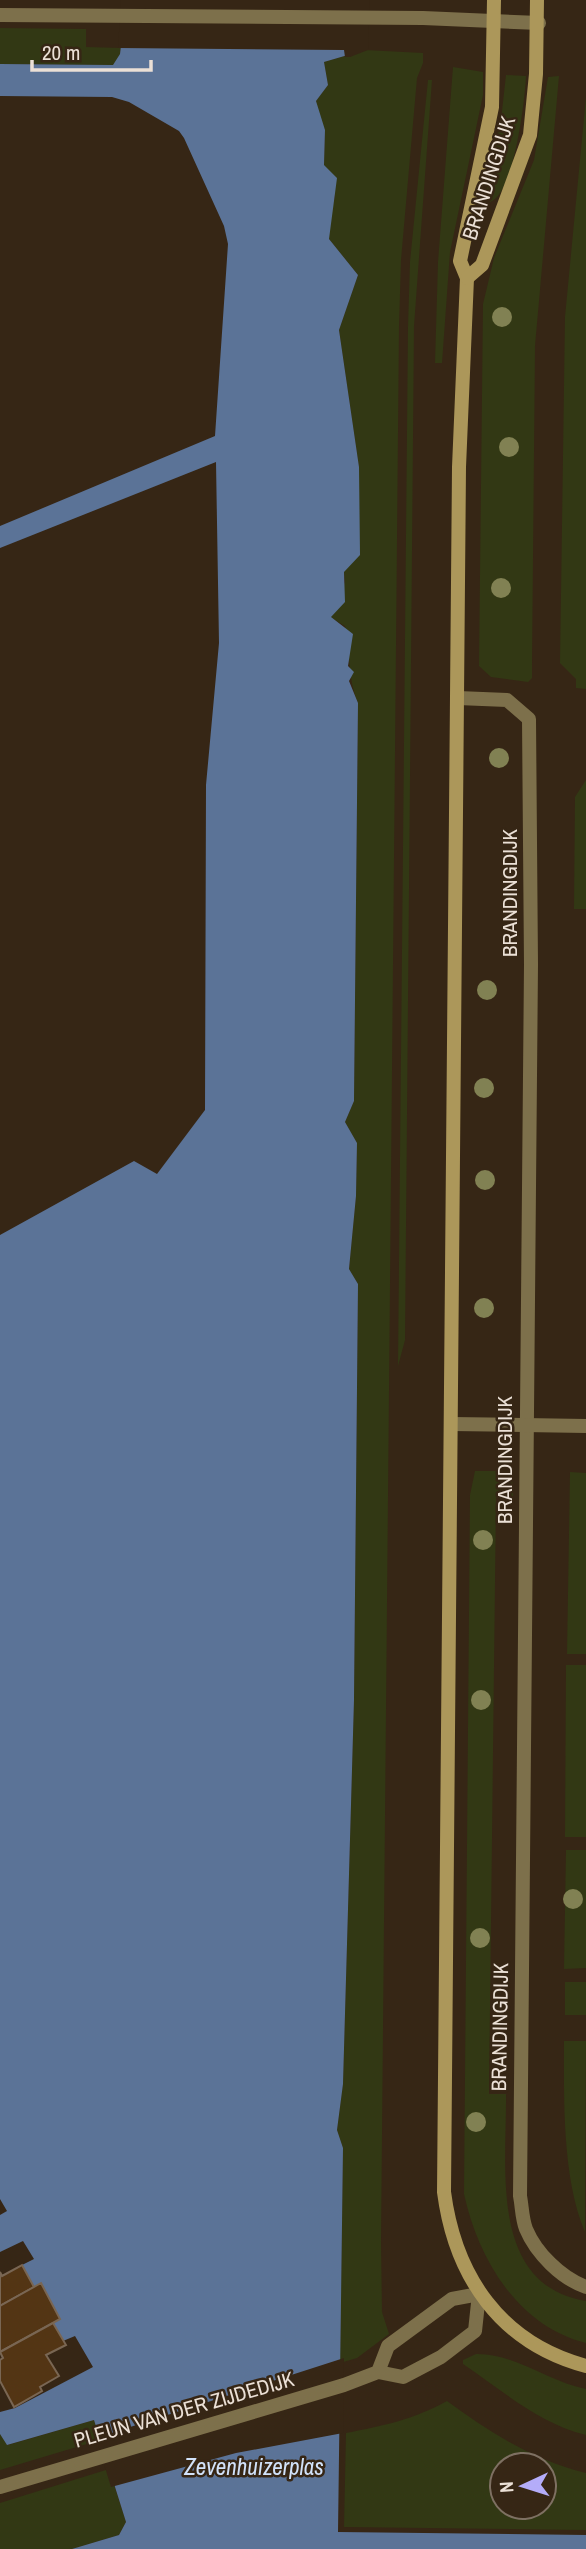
<svg xmlns="http://www.w3.org/2000/svg" width="586" height="2549" viewBox="0 0 586 2549" font-family="'Archivo Narrow',sans-serif">
<style>
.green{fill:#323814;fill-rule:evenodd}
.water{fill:#5b7397}
.pier{fill:#362615}
.building{fill:#533514;stroke:#796653;stroke-width:2}
.lines{fill:none;stroke-linecap:round;stroke-linejoin:round}
.street{stroke:#7d704b;stroke-width:14}
.secondary{stroke:#ac975a;stroke-width:14}
.tree{fill:#818153}
.labels{text-anchor:middle;stroke-width:5;stroke-linejoin:round;paint-order:stroke}
.street-label{font-size:21px;fill:#ebe0d6;stroke:#362615}
.water-label{font-size:23px;font-style:italic;fill:#d1e2fa;stroke:#362615}
</style>
<rect width="100%" height="100%" fill="#362615"/>
<g class="green">
<path d="M 0,28 L 86,29 L 86,47 L 121,48 L 119,60 L 113,65 L 0,64 Z"/>
<path d="M 365,50 L 423,53 L 423,63 L 417,78 L 401,260 L 399,326 L 381,2242 L 382,2312 L 389,2334 L 357,2358 L 340,2363 L 343,2148 L 337,2130 L 343,2083 L 354,1700 L 358,1284 L 349,1269 L 356,1196 L 357,1143 L 345,1122 L 354,1101 L 358,703 C 347,676 351,654 345,626 L 330,617 L 345,582 L 344,572 L 359,467 L 339,330 L 358,275 L 329,239 L 329,220 L 335,197 L 324,165 L 325,130 L 317,111 L 316,101 L 328,85 L 324,62 Z"/>
<path d="M 453,67 L 483,72 L 483,95 L 450,252 L 442,363 L 435,363 L 438,262 Z"/>
<path d="M 506,75 L 526,76 C 525,100 514,194 490,202 L 485,197 L 501,120 Z"/>
<path d="M 559,76 L 535,346 L 532,665 L 532,678 L 528,682 L 491,677 L 479,666 L 483,304 L 494,258 L 534,160 L 548,77 Z"/>
<path d="M 428,80 L 432,80 L 414,326 L 405,1340 L 398,1366 L 408,327 L 410,262 Z"/>
<path d="M 586,97 L 586,689 L 576,688 L 576,679 L 560,663 L 565,317 Z"/>
<path d="M 586,780 L 586,909 L 574,909 L 575,797 Z"/>
<path d="M 512,1471 L 513,1496 L 496,1498 L 489,2094 L 506,2094 C 507,2166 488,2285 586,2301 L 586,2343 C 517,2326 478,2258 464,2194 L 470,1495 L 475,1471 Z"/>
<path d="M 570,1472 L 586,1473 L 586,1654 L 567,1654 Z"/>
<path d="M 566,1665 L 586,1665 L 586,1837 L 565,1837 Z"/>
<path d="M 566,1850 L 586,1850 L 586,1968 L 564,1969 Z"/>
<rect x="565" y="1982" width="21" height="33"/>
<path d="M 564,2041 L 586,2041 L 585,2232 C 562,2178 564,2099 564,2041 Z"/>
<path d="M 476,2354 C 514,2353 549,2382 586,2389 L 586,2435 C 538,2423 503,2391 463,2364 L 463,2360 Z"/>
<path d="M 447,2401 C 491,2433 533,2460 586,2473 L 586,2530 L 344,2527 L 346,2433 C 383,2426 415,2419 447,2401 ZM 544,2465 L 544,2507 L 502,2507 L 502,2465 Z"/>
<path d="M 94,2420 L 100,2440 L 0,2470 L 0,2434 L 8,2445 Z"/>
<path d="M 109,2469 L 126,2522 L 119,2535 L 72,2549 L 0,2549 L 0,2503 Z"/>
</g>
<path class="water" d="M 123,29 L 365,50 L 324,62 L 328,85 L 316,101 L 325,130 L 324,165 L 337,178 L 329,239 L 358,275 L 339,330 L 359,467 L 360,555 L 344,572 L 345,602 L 331,617 L 353,634 L 348,666 L 354,672 L 349,681 L 358,703 L 354,1101 L 345,1122 L 357,1143 L 356,1196 L 349,1269 L 358,1284 L 354,1700 L 343,2084 L 337,2130 L 343,2148 L 338,2532 L 586,2535 L 586,2549 L 72,2549 L 119,2535 L 126,2522 L 94,2420 L 7,2445 L 0,2434 L 0,2412 L 15,2408 L 93,2367 L 75,2336 L 63,2341 L 53,2323 L 60,2319 L 41,2283 L 34,2287 L 22,2265 L 34,2259 L 23,2241 L 0,2252 L 0,2215 L 7,2211 L 0,2199 L 0,1235 L 134,1161 L 157,1174 L 205,1110 L 206,785 L 219,643 L 216,462 L 0,548 L 0,526 L 215,436 L 228,244 L 224,226 L 184,138 L 179,131 L 129,102 L 112,97 L 0,96 L 0,64 L 113,65 L 120,54 Z"/>
<g class="pier">
<path d="M 121,0 L 370,0 L 368,50 L 350,57 L 345,57 L 344,50 L 118,48 Z"/>
<path d="M 344,2358 L 343,2433 L 236,2453 L 111,2487 L 96,2438 Z"/>
</g>
<g class="building">
<path d="M 22,2265 L 34,2287 L 0,2306 L 0,2272 L 2,2276 Z"/>
<path d="M 41,2283 L 60,2319 L 0,2352 L 0,2306 Z"/>
<path d="M 53,2323 L 66,2345 L 46,2355 L 59,2376 L 40,2387 L 42,2391 L 14,2407 L 0,2381 L 0,2360 L 3,2358 L 0,2352 Z"/>
</g>
<g class="lines">
<g class="street">
<path d="M 0,15 L 423,18 L 539,23"/>
<path d="M 458,698 L 507,700 L 529,719 L 531,964 L 520,2196 C 522,2206 522,2219 526,2229 C 536,2253 561,2278 586,2287"/>
<path d="M 451,1424 L 586,1426"/>
<path d="M 0,2487 L 344,2385 L 378,2372 L 403,2377 L 441,2357 L 475,2331 L 479,2294 L 452,2299 L 388,2346 L 378,2372"/>
</g>
<g class="secondary">
<path d="M 494,0 L 492,107 L 460,261 L 467,278 L 459,467 L 444,2192 C 455,2276 500,2343 586,2366"/>
<path d="M 467,278 L 482,265 L 530,135 L 536,74 L 537,0"/>
</g>
</g>
<g class="tree">
<circle cx="502" cy="317" r="10"/>
<circle cx="509" cy="447" r="10"/>
<circle cx="501" cy="588" r="10"/>
<circle cx="499" cy="758" r="10"/>
<circle cx="487" cy="990" r="10"/>
<circle cx="484" cy="1088" r="10"/>
<circle cx="485" cy="1180" r="10"/>
<circle cx="484" cy="1308" r="10"/>
<circle cx="483" cy="1540" r="10"/>
<circle cx="481" cy="1700" r="10"/>
<circle cx="573" cy="1899" r="10"/>
<circle cx="480" cy="1938" r="10"/>
<circle cx="476" cy="2122" r="10"/>
</g>
<g class="labels">
<g class="street-label">
<text transform="translate(489 178) rotate(-72)" y="7">BRANDINGDIJK</text>
<text transform="translate(510 893) rotate(-90)" y="7">BRANDINGDIJK</text>
<text transform="translate(505 1460) rotate(-90)" y="7">BRANDINGDIJK</text>
<text transform="translate(500 2027) rotate(-89)" y="7">BRANDINGDIJK</text>
<text transform="translate(184 2410) rotate(-16)" y="7">PLEUN VAN DER ZIJDEDIJK</text>
</g>
<g class="water-label">
<text x="254" y="2475">Zevenhuizerplas</text>
</g>
</g>
<g transform="translate(523 2486) rotate(266)"><circle r="33" fill="#362615" stroke="#7e7062" stroke-width="2"/>
<path d="M0-5L12 26L0 18L-12 26Z" fill="#b4acf9"/>
<text y="-10" font-size="19" font-weight="bold" text-anchor="middle" fill="#ebe0d6">N</text>
</g>
<path d="M32 60v10h119v-10" fill="none" stroke="#ebe0d6" stroke-width="3.5"/>
<text x="42" y="60" font-size="21" fill="#ebe0d6" stroke="#362615" stroke-width="5" paint-order="stroke">20 m</text>
</svg>
